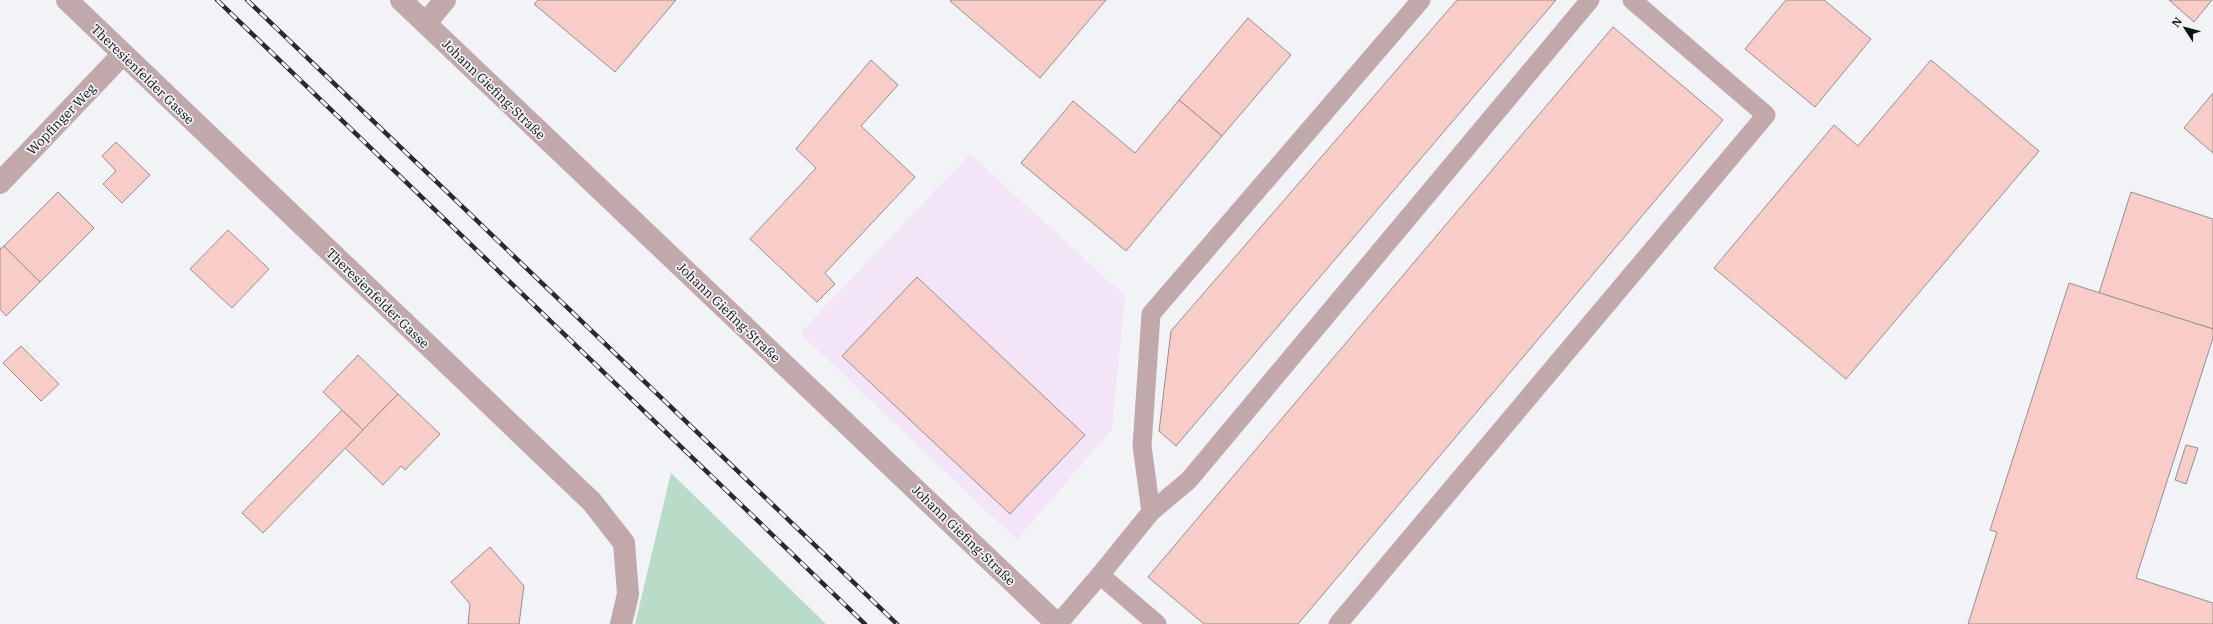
<svg xmlns="http://www.w3.org/2000/svg" width="2213" height="624" viewBox="0 0 2213 624" font-family="'IBM Plex Serif',serif">
<style>
.industrial{fill:#f3e4f7}
.green{fill:#b8dcc7}
.building{fill:#f9cdc7;stroke:#938f8f}
.lines{fill:none;stroke-linecap:round;stroke-linejoin:round}
.lane{stroke:#c1a9ab;stroke-width:19}
.street{stroke:#c1a9ab;stroke-width:22}
.rail-casing{stroke:#292a2b;stroke-width:4.5}
.rail{stroke:#f2f3f7;stroke-width:3;stroke-dasharray:9;stroke-linecap:butt}
.labels{text-anchor:middle;stroke-width:3.5;stroke-linejoin:round;paint-order:stroke}
.street-label{font-size:13px;fill:#111112;stroke:#f2f3f7}
</style>
<rect width="100%" height="100%" fill="#f2f3f7"/>
<path class="industrial" d="M 970,154 L 1125,296 L 1112,429 L 1017,540 L 800,333 Z"/>
<path class="green" d="M 671,473 L 826,624 L 635,624 Z"/>
<g class="building">
<path d="M 538,0 L 676,0 L 615,72 L 534,4 Z"/>
<path d="M 951,0 L 1106,0 L 1040,78 L 950,1 Z"/>
<path d="M 1457,0 L 1556,0 L 1176,446 L 1159,431 L 1171,331 Z"/>
<path d="M 1786,0 L 1824,0 L 1871,39 L 1815,107 L 1745,49 Z"/>
<path d="M 2169,0 L 2212,0 L 2194,22 Z"/>
<path d="M 1248,18 L 1291,55 L 1222,136 L 1179,100 Z"/>
<path d="M 1613,27 L 1723,120 L 1298,624 L 1204,624 L 1148,577 Z"/>
<path d="M 871,60 L 898,85 L 861,126 L 915,177 L 825,273 L 835,284 L 817,302 L 750,239 L 816,168 L 796,149 Z"/>
<path d="M 1931,60 L 2039,151 L 1846,379 L 1714,268 L 1834,125 L 1858,146 Z"/>
<path d="M 2213,93 L 2213,153 L 2184,128 Z"/>
<path d="M 1179,100 L 1222,136 L 1126,251 L 1021,163 L 1073,101 L 1135,153 Z"/>
<path d="M 116,142 L 150,175 L 122,203 L 103,184 L 116,171 L 102,156 Z"/>
<path d="M 58,192 L 94,228 L 40,282 L 4,246 Z"/>
<path d="M 2131,192 L 2213,219 L 2213,329 L 2099,293 Z"/>
<path d="M 228,230 L 269,269 L 232,308 L 190,269 Z"/>
<path d="M 4,246 L 40,282 L 6,316 L 0,309 L 0,249 Z"/>
<path d="M 917,277 L 1085,435 L 1010,514 L 842,356 Z"/>
<path d="M 2069,283 L 2213,329 L 2213,338 L 2136,578 L 2213,603 L 2213,624 L 1968,624 L 1997,532 L 1990,530 Z"/>
<path d="M 21,346 L 59,384 L 41,401 L 3,363 Z"/>
<path d="M 358,355 L 398,394 L 363,430 L 323,392 Z"/>
<path d="M 398,394 L 440,434 L 405,470 L 401,466 L 383,485 L 345,448 Z"/>
<path d="M 342,410 L 363,430 L 263,533 L 242,513 Z"/>
<path d="M 2186,445 L 2198,448 L 2186,484 L 2175,480 Z"/>
<path d="M 490,547 L 524,586 L 519,624 L 468,624 L 470,604 L 451,582 Z"/>
</g>
<g class="lines">
<g class="lane">
<path d="M 1151,512 L 1142,446 L 1151,314 L 1421,0"/>
<path d="M 1100,575 L 1157,624"/>
<path d="M 1058,624 L 1100,575 L 1151,512 L 1189,480 L 1590,0"/>
<path d="M 1338,624 L 1766,115 L 1632,0"/>
</g>
<g class="street">
<path d="M 67,0 L 592,502 L 624,543 L 628,594 L 621,624"/>
<path d="M 401,0 L 1057,624"/>
<path d="M 426,23 L 445,0"/>
<path d="M 0,183 L 122,55"/>
</g>
<defs>
<g id="rail">
<path d="M 217,0 L 865,624"/>
<path d="M 247,0 L 897,624"/>
</g>
</defs>
<use href="#rail" class="rail-casing"/>
<use href="#rail" class="rail"/>
</g>
<g class="labels">
<g class="street-label">
<text transform="translate(143 74) rotate(44)" y="5">Theresienfelder Gasse</text>
<text transform="translate(494 89) rotate(44)" y="5">Johann Giefing-Straße</text>
<text transform="translate(61 119) rotate(-46)" y="5">Wopfinger Weg</text>
<text transform="translate(378 298) rotate(44)" y="5">Theresienfelder Gasse</text>
<text transform="translate(729 312) rotate(44)" y="5">Johann Giefing-Straße</text>
<text transform="translate(964 535) rotate(44)" y="5">Johann Giefing-Straße</text>
</g>
</g>
<g transform="translate(2185 28) rotate(306)" stroke="#f2f3f7" stroke-width="3" paint-order="stroke">
<path d="M0-3L7 15L0 10L-7 15Z" fill="#111112"/>
<text y="-6" font-size="11" font-weight="bold" text-anchor="middle" fill="#111112">N</text>
</g>
</svg>
